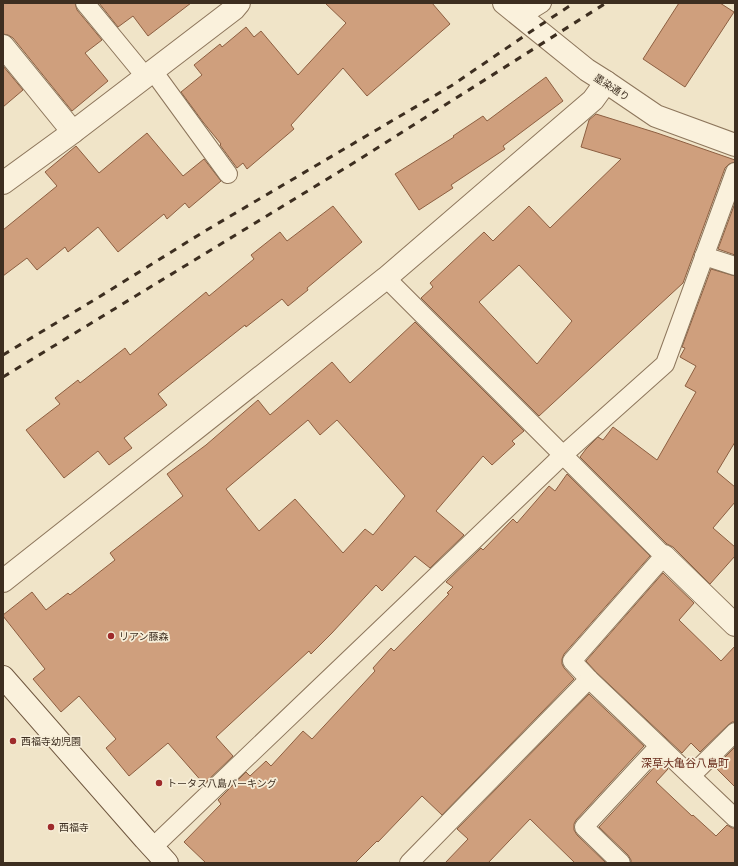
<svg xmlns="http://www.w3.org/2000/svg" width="738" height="866" viewBox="0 0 738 866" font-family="Georgia,'Noto Sans JP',serif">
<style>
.building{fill:#cf9f7d;stroke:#8d5f41;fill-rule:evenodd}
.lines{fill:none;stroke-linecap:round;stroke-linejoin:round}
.lane-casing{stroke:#8d765c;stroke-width:20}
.street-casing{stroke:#8d765c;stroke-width:24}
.secondary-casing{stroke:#6f573f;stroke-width:24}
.lane{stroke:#faf1dc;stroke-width:18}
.street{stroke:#faf1dc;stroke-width:22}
.secondary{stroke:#faf1dc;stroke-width:22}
.rail{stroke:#3d2e20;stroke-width:3;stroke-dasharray:7 7;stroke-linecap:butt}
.poi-dot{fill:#9e2a2b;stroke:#f7eed8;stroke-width:1.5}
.labels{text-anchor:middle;stroke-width:3.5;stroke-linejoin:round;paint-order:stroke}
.street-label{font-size:10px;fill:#3d2e20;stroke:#f7eed8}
.poi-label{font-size:10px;fill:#3d2e20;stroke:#f7eed8;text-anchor:start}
.neighbourhood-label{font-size:11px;fill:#6b2e1e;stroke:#f7eed8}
</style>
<rect width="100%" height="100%" fill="#f0e4c8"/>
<g class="building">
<path d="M 3,3 L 75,3 L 77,10 L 102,40 L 85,53 L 108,81 L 72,111 L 13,38 L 8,35 L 3,34 Z"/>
<path d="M 99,3 L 191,3 L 148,36 L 133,16 L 118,27 Z"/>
<path d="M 325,3 L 432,3 L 450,24 L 367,96 L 343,68 L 291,125 L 294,129 L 247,169 L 243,163 L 237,168 L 220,145 L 221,144 L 203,122 L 181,92 L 202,75 L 194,65 L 220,44 L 222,47 L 246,27 L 254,37 L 261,31 L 298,75 L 346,23 Z"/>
<path d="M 679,3 L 720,3 L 734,12 L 685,87 L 643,59 Z"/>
<path d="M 3,66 L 23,90 L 3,107 Z"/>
<path d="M 546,77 L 563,101 L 503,146 L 505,149 L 451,185 L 453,188 L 419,210 L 395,174 L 454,137 L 453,136 L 483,116 L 487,121 Z"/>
<path d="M 596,114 L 657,133 L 735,160 L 735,162 L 729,164 L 725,168 L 683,283 L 539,416 L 421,298 L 433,287 L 430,283 L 484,232 L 493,241 L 529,206 L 550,228 L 621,159 L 581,147 L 589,120 ZM 519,265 L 572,321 L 537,364 L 479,302 Z"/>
<path d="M 147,133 L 183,176 L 204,159 L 221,181 L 189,208 L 185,203 L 167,219 L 164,214 L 118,252 L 98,227 L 68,252 L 65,247 L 37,270 L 27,258 L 3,276 L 3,230 L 57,186 L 45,172 L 76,146 L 99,173 Z"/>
<path d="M 735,203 L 735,255 L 718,249 Z"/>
<path d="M 333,206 L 362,242 L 307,288 L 308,290 L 288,306 L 282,299 L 246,327 L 245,325 L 158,394 L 167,405 L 124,438 L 132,448 L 109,465 L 98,451 L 64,478 L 26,430 L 60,404 L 55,398 L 78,380 L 80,383 L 125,348 L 130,355 L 206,292 L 209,296 L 254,259 L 251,255 L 280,232 L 287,241 Z"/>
<path d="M 711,269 L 735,276 L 735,442 L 717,472 L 735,487 L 735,502 L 713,528 L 735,547 L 735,556 L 710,584 L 673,547 L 667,544 L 580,457 L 586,449 L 598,437 L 603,440 L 613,427 L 657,460 L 696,392 L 685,386 L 696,366 L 680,357 L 685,348 L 682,347 Z"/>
<path d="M 415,322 L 524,431 L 512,441 L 515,444 L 492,465 L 483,456 L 436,511 L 464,535 L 430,568 L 415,556 L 382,591 L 376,585 L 332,633 L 311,654 L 309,651 L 216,737 L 233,756 L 204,784 L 168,743 L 129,776 L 106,748 L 116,739 L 79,696 L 61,712 L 33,679 L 45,669 L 3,616 L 3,615 L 32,592 L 46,610 L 68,593 L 70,595 L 115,560 L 110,553 L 183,496 L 167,474 L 206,445 L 258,400 L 270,415 L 332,362 L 350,383 ZM 308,420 L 320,435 L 337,420 L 405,496 L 373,535 L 365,529 L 343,553 L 295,499 L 259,531 L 226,489 Z"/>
<path d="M 567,474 L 650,556 L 564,654 L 562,659 L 562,664 L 564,668 L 574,679 L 442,815 L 422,796 L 378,842 L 377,841 L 355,863 L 206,863 L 184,842 L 221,804 L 218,800 L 246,772 L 250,776 L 266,761 L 271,766 L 303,731 L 312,739 L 375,671 L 373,668 L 391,648 L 394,651 L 449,594 L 447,593 L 453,587 L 446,582 L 481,548 L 483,550 L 513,519 L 517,523 L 549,486 L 555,491 Z"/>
<path d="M 663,573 L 694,603 L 679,620 L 721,661 L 735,646 L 735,722 L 732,722 L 728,725 L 700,752 L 691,743 L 682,753 L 596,672 L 586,661 Z"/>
<path d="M 589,694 L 644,746 L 576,820 L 574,824 L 574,830 L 577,835 L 606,863 L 575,863 L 530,819 L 488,863 L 445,863 L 468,839 L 457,829 Z"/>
<path d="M 735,747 L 735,787 L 715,767 Z"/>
<path d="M 660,761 L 668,769 L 656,782 L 692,816 L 693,815 L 716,836 L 727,825 L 732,828 L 735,828 L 735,863 L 631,863 L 631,860 L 628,855 L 599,827 Z"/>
</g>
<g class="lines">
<defs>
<g id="lane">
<path d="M 85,3 L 145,76"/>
<path d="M 521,16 L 542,3"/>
<path d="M 153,71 L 228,174"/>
<path d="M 704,256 L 735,266"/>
<path d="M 386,278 L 664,556 L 572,661 L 589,679 L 409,863"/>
<path d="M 589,679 L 735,818"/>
<path d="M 691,776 L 735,732"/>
<path d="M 153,847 L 563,455 L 665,364 L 735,172"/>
<path d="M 621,863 L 584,827 L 659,746"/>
</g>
<g id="street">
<path d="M 504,3 L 587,70 L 606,82 L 656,116 L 735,145"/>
<path d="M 3,46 L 73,132"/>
<path d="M 3,183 L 73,132 L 234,9 L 239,3"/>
<path d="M 664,556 L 735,625"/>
<path d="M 3,581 L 386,278 L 593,100 L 606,82"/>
</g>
<path id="secondary" d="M 3,677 L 145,839 L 167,863"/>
</defs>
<use href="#lane" class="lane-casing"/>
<use href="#street" class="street-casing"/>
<use href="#secondary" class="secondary-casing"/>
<use href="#lane" class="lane"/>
<use href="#street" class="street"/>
<use href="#secondary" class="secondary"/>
<g class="rail">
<path d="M 3,355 L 99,297 L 205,231 L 451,86 L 536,28 L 574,3"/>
<path d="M 3,377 L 360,159 L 606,3"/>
</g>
</g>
<g class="poi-dot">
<circle cx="111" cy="636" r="4"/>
<circle cx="13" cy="741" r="4"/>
<circle cx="159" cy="783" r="4"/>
<circle cx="51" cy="827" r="4"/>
</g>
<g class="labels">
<g class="street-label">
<text transform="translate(612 87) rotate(33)" y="4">墨染通り</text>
</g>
<g class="poi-label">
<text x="119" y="640">リアン藤森</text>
<text x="21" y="745">西福寺幼児園</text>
<text x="167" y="787">トータス八島パーキング</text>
<text x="59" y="831">西福寺</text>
</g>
<g class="neighbourhood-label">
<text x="685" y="767">深草大亀谷八島町</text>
</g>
</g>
<rect width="738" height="866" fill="none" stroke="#3d2e20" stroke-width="8"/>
</svg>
